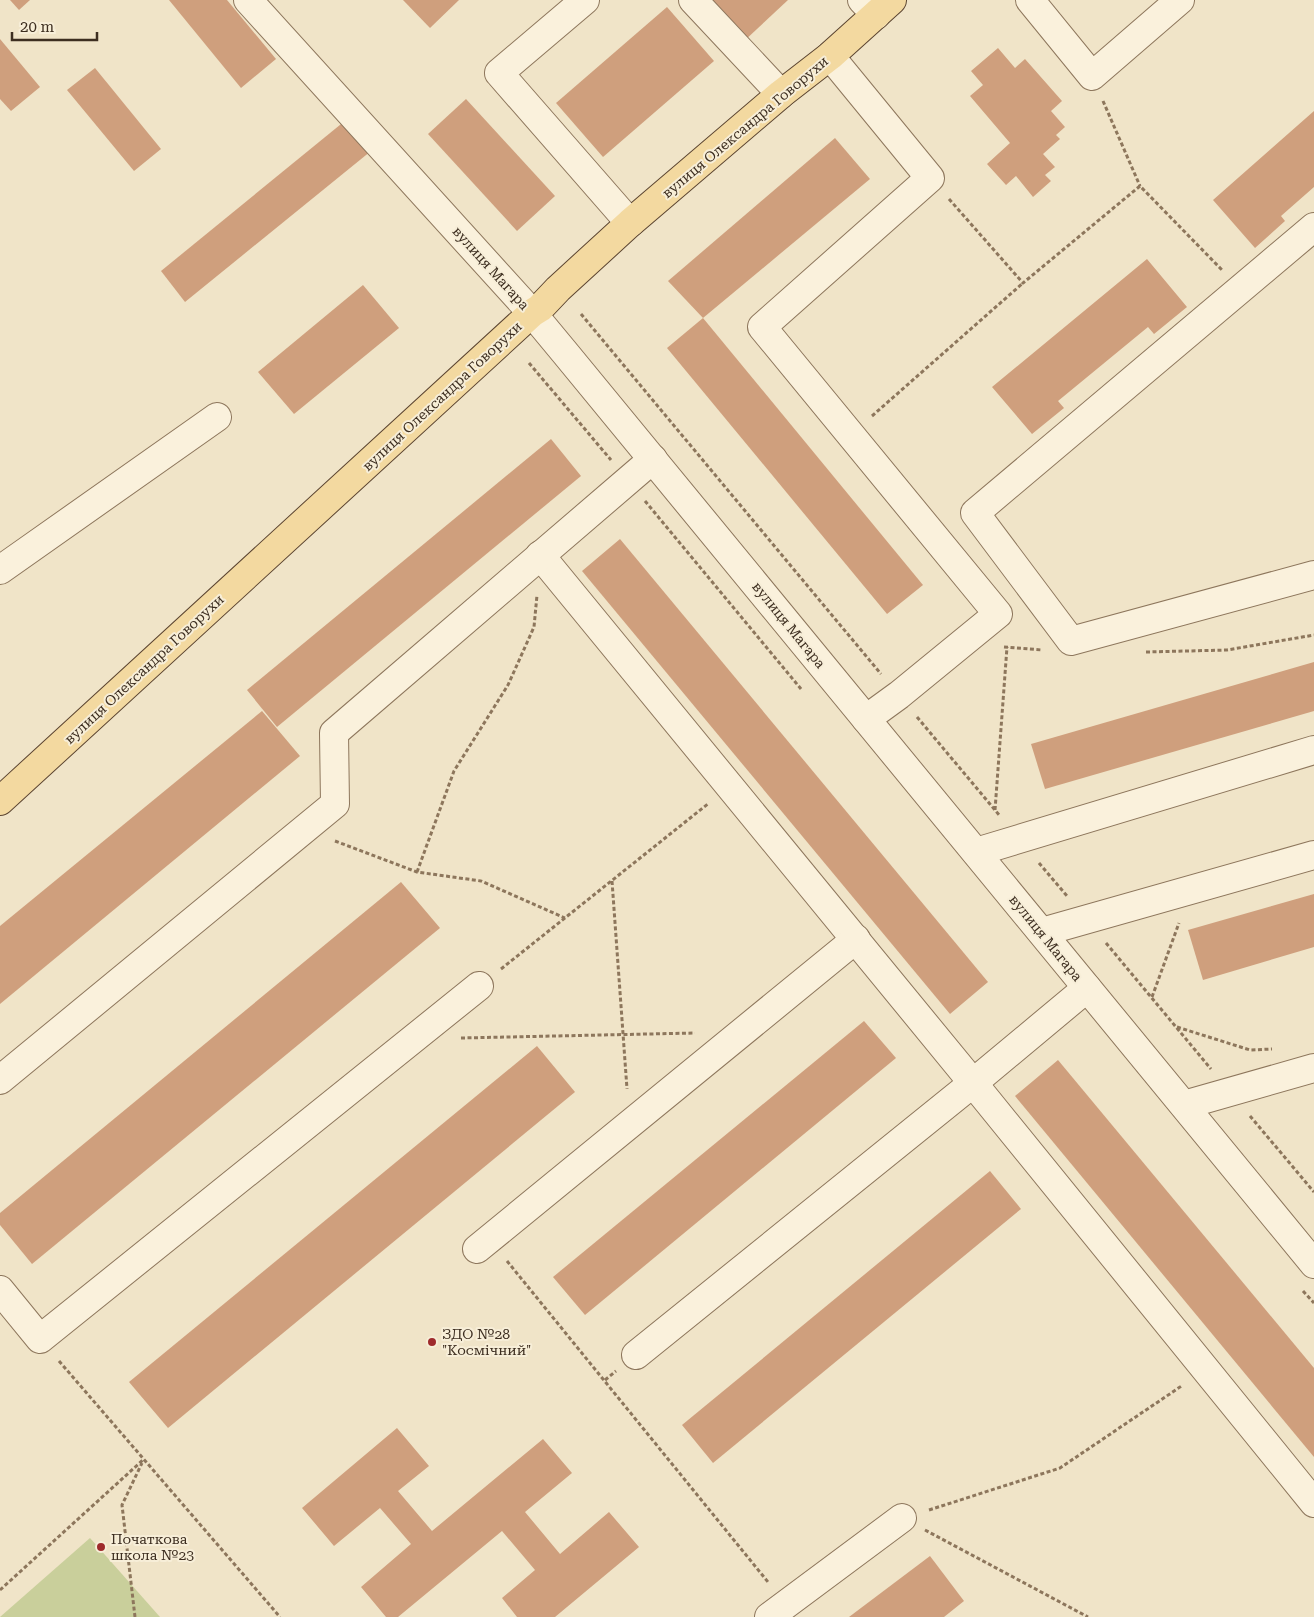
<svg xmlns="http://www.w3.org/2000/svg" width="1314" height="1617" viewBox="0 0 1314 1617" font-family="'Roboto Serif',serif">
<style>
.green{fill:#c9cf9b}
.building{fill:#cf9f7d}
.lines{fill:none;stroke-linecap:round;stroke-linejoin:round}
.minor-casing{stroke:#8d765c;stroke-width:30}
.major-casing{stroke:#5b4430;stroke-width:30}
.path{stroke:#8d765c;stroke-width:3;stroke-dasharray:4 2.5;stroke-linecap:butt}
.minor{stroke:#faf1dc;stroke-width:28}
.major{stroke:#f3d9a0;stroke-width:28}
.poi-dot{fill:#9e2a2b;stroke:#f7eed8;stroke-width:2}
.labels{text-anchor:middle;stroke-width:4;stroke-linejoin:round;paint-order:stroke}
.street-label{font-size:14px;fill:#3d2e20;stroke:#f7eed8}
.poi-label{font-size:14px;fill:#3d2e20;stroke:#f7eed8;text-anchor:start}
</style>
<rect width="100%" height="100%" fill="#f0e4c8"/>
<path class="green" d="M 90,1538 L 160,1617 L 0,1617 Z"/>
<g class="building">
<path d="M 10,0 L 30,0 L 19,10 Z"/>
<path d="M 169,0 L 227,0 L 276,59 L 241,88 Z"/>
<path d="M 403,0 L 459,0 L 430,28 Z"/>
<path d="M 704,0 L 788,0 L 743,42 Z"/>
<path d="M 667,7 L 714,61 L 603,157 L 556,103 Z"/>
<path d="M 0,39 L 40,87 L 11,111 L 0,99 Z"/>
<path d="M 998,48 L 1015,68 L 1025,59 L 1062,101 L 1051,111 L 1065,127 L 1056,135 L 1060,139 L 1043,154 L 1055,167 L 1045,175 L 1051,181 L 1033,197 L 1016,176 L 1006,185 L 987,164 L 1010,143 L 970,96 L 983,85 L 971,71 Z"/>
<path d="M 95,68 L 161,149 L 134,171 L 67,90 Z"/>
<path d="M 466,99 L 555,196 L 517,231 L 428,134 Z"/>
<path d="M 1314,111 L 1314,187 L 1281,216 L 1285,221 L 1255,248 L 1213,200 Z"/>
<path d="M 346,120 L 371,151 L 185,302 L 161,271 Z"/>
<path d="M 835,138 L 870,179 L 703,318 L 668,281 Z"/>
<path d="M 1147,259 L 1187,307 L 1154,334 L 1148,327 L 1058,401 L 1064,408 L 1032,434 L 992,387 Z"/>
<path d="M 363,285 L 399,328 L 294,414 L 258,372 Z"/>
<path d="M 703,318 L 923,585 L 887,614 L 667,348 Z"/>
<path d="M 551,439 L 581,476 L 277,727 L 247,690 Z"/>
<path d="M 620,539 L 988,982 L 950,1014 L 582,571 Z"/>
<path d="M 1314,662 L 1314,711 L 1045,789 L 1031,744 Z"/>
<path d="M 262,711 L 300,756 L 0,1004 L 0,926 Z"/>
<path d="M 401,882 L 440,928 L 32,1264 L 0,1225 L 0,1213 Z"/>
<path d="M 1314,894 L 1314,947 L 1203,980 L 1188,930 Z"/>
<path d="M 864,1021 L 896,1058 L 585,1315 L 553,1277 Z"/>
<path d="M 537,1046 L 575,1092 L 168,1428 L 129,1382 Z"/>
<path d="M 1058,1060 L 1314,1368 L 1314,1457 L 1015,1096 Z"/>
<path d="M 990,1171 L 1021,1209 L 713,1463 L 682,1425 Z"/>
<path d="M 397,1428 L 429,1466 L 398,1491 L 432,1531 L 543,1439 L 572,1473 L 525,1512 L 560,1554 L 609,1512 L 639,1547 L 555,1617 L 517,1617 L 502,1598 L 535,1570 L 502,1531 L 398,1617 L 386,1617 L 361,1587 L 411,1544 L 380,1508 L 334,1546 L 302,1508 Z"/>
<path d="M 930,1556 L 964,1601 L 944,1617 L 849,1617 Z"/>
</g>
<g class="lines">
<defs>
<g id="minor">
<path d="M 248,0 L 532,313 L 566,354 L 1314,1264"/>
<path d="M 585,0 L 499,73 L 630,223"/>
<path d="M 693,0 L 781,94"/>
<path d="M 862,0 L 876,15"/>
<path d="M 1030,0 L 1092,76 L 1180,0"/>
<path d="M 830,56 L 930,178 L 762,327 L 998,614 L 899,695 L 866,719"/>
<path d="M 1314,227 L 975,513 L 1071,641 L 1314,575"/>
<path d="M 540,555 L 973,1083 L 1314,1503"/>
<path d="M 0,570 L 217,417"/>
<path d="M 976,852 L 1314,750"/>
<path d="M 1042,932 L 1314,855"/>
<path d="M 0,1080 L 335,804 L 334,733 L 653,459"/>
<path d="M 1184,1105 L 1314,1068"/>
<path d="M 477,1249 L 856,939"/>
<path d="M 0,1290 L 40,1339 L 479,986"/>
<path d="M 636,1355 L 973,1083 L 1087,988"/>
<path d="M 769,1617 L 902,1518"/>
</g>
<path id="major" d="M 0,801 L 532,313 L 540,308 L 558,289 L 630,223 L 781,94 L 830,56 L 892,0"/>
</defs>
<use href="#minor" class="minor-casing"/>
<use href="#major" class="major-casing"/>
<g class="path">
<path d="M 1103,101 L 1140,186"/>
<path d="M 949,199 L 1023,283 L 1140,186 L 1222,270"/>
<path d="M 581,314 L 881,674"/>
<path d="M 529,363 L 611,460"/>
<path d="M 872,416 L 1023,283"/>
<path d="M 645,501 L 801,689"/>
<path d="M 1004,647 L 1042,650"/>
<path d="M 1146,652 L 1227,650 L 1314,635"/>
<path d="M 917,717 L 1000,816"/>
<path d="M 995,810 L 1007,647"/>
<path d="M 335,841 L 417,872 L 481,881 L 565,918"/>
<path d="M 1039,863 L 1067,896"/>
<path d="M 417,872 L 454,771 L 508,685 L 534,627 L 537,595"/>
<path d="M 612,881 L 627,1089"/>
<path d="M 1106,943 L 1211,1069"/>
<path d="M 501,969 L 709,803"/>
<path d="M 1152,997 L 1179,923"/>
<path d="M 1177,1027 L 1250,1050 L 1272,1049"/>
<path d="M 461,1038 L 695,1033"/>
<path d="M 1250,1116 L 1314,1192"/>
<path d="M 507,1261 L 768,1582"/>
<path d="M 1303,1291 L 1314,1303"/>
<path d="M 59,1361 L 280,1617"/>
<path d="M 605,1380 L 616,1371"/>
<path d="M 929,1510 L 1060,1468 L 1183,1385"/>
<path d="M 925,1530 L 1088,1617"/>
<path d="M 0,1590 L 144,1459"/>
<path d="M 135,1617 L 122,1505 L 142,1463"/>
</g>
<use href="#minor" class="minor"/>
<use href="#major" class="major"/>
</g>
<g class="poi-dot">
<circle cx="432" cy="1342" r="5"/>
<circle cx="101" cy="1547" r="5"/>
</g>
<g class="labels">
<g class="street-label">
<text transform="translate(745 127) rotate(-40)" y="5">вулиця Олександра Говорухи</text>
<text transform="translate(491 268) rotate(48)" y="5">вулиця Магара</text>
<text transform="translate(442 396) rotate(-43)" y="5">вулиця Олександра Говорухи</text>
<text transform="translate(789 625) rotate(51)" y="5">вулиця Магара</text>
<text transform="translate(144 669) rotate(-43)" y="5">вулиця Олександра Говорухи</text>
<text transform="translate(1046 938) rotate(51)" y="5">вулиця Магара</text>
</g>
<g class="poi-label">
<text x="442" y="1339">ЗДО №28<tspan x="442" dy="16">"Космічний"</tspan></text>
<text x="111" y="1544">Початкова<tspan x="111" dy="16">школа №23</tspan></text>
</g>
</g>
<path d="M12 32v8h85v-8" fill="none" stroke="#3d2e20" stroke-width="2.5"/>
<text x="20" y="32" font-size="15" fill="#3d2e20" stroke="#f7eed8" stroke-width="4" paint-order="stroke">20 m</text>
</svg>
